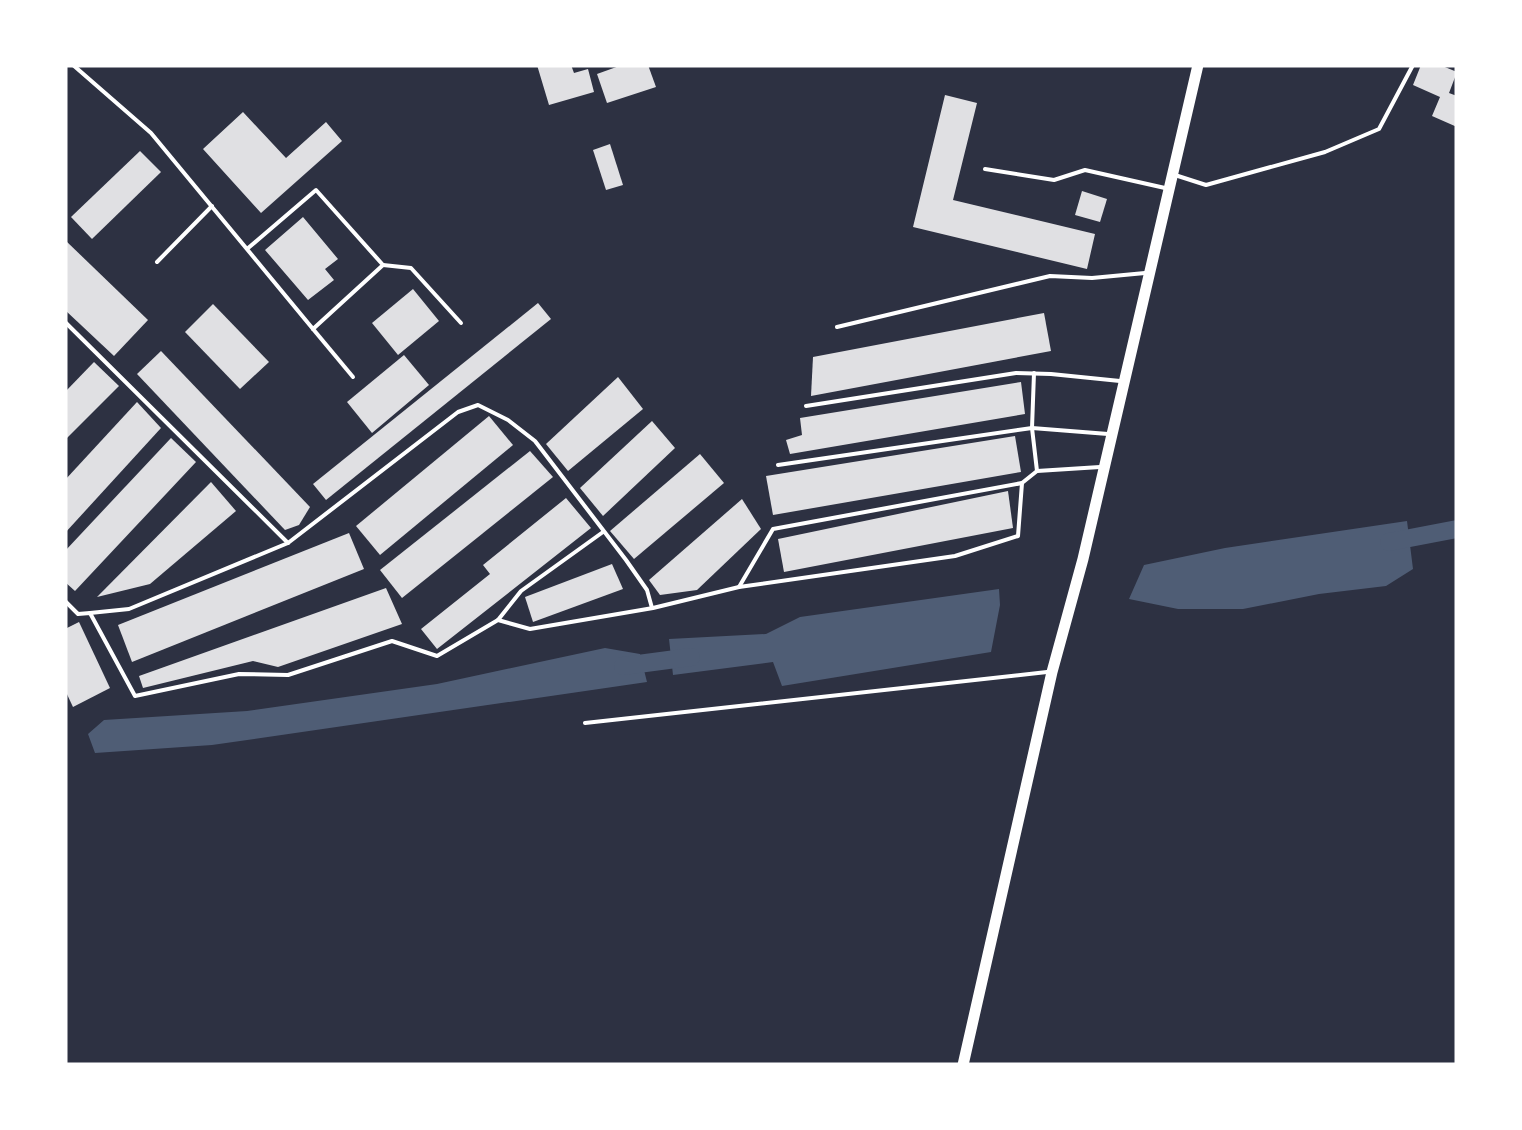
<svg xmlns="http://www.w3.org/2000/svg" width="1522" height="1130" viewBox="0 0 1522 1130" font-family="'PT Sans',sans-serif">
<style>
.water{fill:#4f5d75}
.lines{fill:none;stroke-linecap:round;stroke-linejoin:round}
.canal{stroke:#4f5d75;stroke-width:18}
.building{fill:#e0e0e3}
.service{stroke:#fff;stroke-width:4}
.secondary{stroke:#fff;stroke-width:11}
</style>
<rect width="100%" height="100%" fill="#2d3142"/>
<g class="water">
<path d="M 1407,521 L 1413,569 L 1386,586 L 1319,594 L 1243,609 L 1178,609 L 1129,599 L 1144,565 L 1225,548 Z"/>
<path d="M 999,589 L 1000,605 L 991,652 L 782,686 L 773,662 L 673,675 L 669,639 L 766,634 L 800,617 Z"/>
<path d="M 605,648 L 640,654 L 647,682 L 212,745 L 95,753 L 88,734 L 104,720 L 247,711 L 437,684 Z"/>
</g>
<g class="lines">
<g class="canal">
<path d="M 1389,542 L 1457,529"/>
<path d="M 623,666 L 691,657"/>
</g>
</g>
<g class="building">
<path d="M 537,65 L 571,65 L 574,73 L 588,69 L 594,92 L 549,105 Z"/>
<path d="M 622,65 L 648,65 L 656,87 L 607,103 L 597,74 Z"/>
<path d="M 1421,65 L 1440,65 L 1457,72 L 1449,93 L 1457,96 L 1457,127 L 1432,116 L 1440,97 L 1413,85 Z"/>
<path d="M 945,95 L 977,103 L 953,200 L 1095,234 L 1087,269 L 913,227 Z"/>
<path d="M 243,112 L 286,158 L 326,122 L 342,141 L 261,213 L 203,149 Z"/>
<path d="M 610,144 L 623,185 L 606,190 L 593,150 Z"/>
<path d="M 140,151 L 161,172 L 92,239 L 71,217 Z"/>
<path d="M 1082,191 L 1107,199 L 1100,222 L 1075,215 Z"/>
<path d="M 303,217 L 338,259 L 325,269 L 334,280 L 308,300 L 265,250 Z"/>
<path d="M 65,240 L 148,320 L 114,356 L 65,310 Z"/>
<path d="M 413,289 L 439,321 L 398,355 L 372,323 Z"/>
<path d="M 538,303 L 551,319 L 326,500 L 313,484 Z"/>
<path d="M 213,304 L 269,362 L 240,389 L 185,332 Z"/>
<path d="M 1044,313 L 1051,351 L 811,396 L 813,357 Z"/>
<path d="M 161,351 L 310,507 L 299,525 L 285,530 L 137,374 Z"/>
<path d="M 404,355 L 429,385 L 372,433 L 347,402 Z"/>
<path d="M 94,362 L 119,386 L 65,440 L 65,392 Z"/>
<path d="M 618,377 L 643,409 L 568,471 L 546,444 Z"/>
<path d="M 1021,382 L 1025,414 L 790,454 L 786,440 L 802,435 L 800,418 Z"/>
<path d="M 137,402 L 161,428 L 65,533 L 65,480 Z"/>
<path d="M 489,416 L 513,445 L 380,555 L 356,526 Z"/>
<path d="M 652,421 L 675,448 L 603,516 L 580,488 Z"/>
<path d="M 1015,436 L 1021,472 L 773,515 L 766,476 Z"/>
<path d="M 171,438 L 196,462 L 75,591 L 65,582 L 65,551 Z"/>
<path d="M 530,451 L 553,477 L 402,598 L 380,570 Z"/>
<path d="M 700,454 L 724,483 L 634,559 L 610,531 Z"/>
<path d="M 211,482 L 236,511 L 150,584 L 97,597 Z"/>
<path d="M 1008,491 L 1013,528 L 784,572 L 778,539 Z"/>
<path d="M 566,498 L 591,528 L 437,649 L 421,629 L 490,574 L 483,565 Z"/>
<path d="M 742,499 L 761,529 L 697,590 L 660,595 L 649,580 Z"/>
<path d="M 349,533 L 364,569 L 132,662 L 118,625 Z"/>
<path d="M 612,564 L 623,589 L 533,622 L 525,597 Z"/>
<path d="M 386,588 L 402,624 L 278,667 L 253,661 L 143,688 L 139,676 Z"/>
<path d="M 79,622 L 110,688 L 73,707 L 65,690 L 65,629 Z"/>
</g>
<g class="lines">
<g class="service">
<path d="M 73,65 L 151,133 L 313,329 L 383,265 L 316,190 L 247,249"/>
<path d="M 985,169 L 1054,180 L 1085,170 L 1165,188"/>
<path d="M 1178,176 L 1206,185 L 1325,152 L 1379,129 L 1413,65"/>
<path d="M 157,262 L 212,206"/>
<path d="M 383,265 L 411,268 L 461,323"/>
<path d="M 65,322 L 288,543"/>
<path d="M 837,327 L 1050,276 L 1092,278 L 1145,273"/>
<path d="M 313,329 L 353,377"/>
<path d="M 1034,373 L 1032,428 L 1037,471"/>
<path d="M 806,406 L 1016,373 L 1051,374 L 1120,381"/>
<path d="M 778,465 L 1032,428 L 1108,434"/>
<path d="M 739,587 L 773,529 L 1022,483"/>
<path d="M 65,601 L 78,614 L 90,613 L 135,696 L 239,674 L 288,675 L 392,641 L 437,656 L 498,620 L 530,629 L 653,608 L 739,587 L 955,556 L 1018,536 L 1022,483 L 1037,471 L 1100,467"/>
<path d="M 90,613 L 129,609 L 288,543 L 458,412 L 478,405 L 508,420 L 535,441 L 626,560 L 647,590 L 652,608"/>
<path d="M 498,620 L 521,591 L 603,532"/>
<path d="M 585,723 L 1047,672"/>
</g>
<path class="secondary" d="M 963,1065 L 1052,672 L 1083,559 L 1198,65"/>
</g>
<rect width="1522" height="1130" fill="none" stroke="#ffffff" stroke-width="135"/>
</svg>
